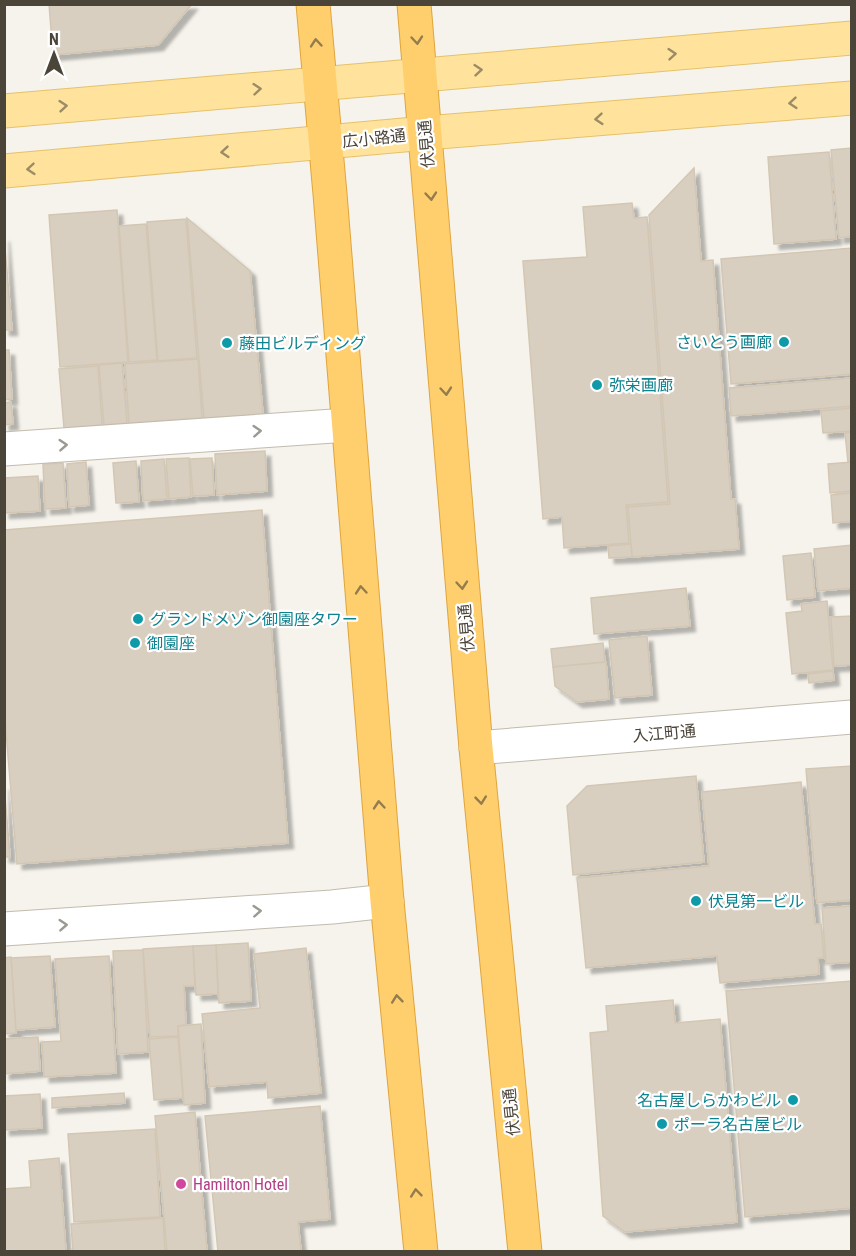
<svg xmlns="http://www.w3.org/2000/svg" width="856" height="1256" viewBox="0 0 856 1256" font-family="'Roboto Condensed','Noto Sans JP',sans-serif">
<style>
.building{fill:#d8cfc1;stroke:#d3c7b4;stroke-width:1.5;filter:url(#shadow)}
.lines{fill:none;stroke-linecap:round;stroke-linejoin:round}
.minor-casing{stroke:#c2bbae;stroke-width:35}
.major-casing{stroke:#e6c16a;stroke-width:35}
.highway-casing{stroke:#e0a43c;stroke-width:35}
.minor{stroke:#fff;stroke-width:33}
.major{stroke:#ffe39c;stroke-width:33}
.highway{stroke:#ffcf6e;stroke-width:33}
.oneway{stroke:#937c4e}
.oneway2{stroke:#9c8c66}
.oneway3{stroke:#9c9892}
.culture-dot{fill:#0f9aa8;stroke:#fff;stroke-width:2}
.hotel-dot{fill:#d1479c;stroke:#fff;stroke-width:2}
.labels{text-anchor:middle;stroke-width:4.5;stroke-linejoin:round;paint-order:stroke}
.street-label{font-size:16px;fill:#4b4439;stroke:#fff}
.culture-label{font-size:16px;fill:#0d838f;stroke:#fff;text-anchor:start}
.hotel-label{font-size:16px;fill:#b23c85;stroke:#fff;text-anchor:start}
</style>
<defs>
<filter id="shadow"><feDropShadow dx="5.5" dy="5.5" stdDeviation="1.5" flood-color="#0004"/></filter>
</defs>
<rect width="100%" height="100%" fill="#f6f3ec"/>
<g class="building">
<path d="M 49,4 L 192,4 L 158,45 L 53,55 Z"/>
<path d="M 852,148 L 852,236 L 839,238 L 831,150 Z"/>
<path d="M 829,152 L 836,239 L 774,244 L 768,157 Z"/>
<path d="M 694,168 L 701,261 L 713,260 L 731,499 L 735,499 L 739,549 L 632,557 L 628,507 L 670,504 L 649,215 Z"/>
<path d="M 632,203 L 634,218 L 647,217 L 668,502 L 626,505 L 629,543 L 564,548 L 562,517 L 543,519 L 523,261 L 587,257 L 583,207 Z"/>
<path d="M 117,210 L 128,362 L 60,367 L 49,215 Z"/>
<path d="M 187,218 L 250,271 L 263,414 L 204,418 Z"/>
<path d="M 186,219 L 197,358 L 158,361 L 147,222 Z"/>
<path d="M 146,224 L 157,360 L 129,362 L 119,226 Z"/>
<path d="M 4,236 L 12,330 L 4,330 Z"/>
<path d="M 852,248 L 852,374 L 731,384 L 721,259 Z"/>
<path d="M 4,350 L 9,350 L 12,399 L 4,400 Z"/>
<path d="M 198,359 L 202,418 L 129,423 L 125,364 Z"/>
<path d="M 122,363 L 127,423 L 104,425 L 99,365 Z"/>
<path d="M 98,366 L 102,425 L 64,428 L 59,369 Z"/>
<path d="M 852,378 L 852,406 L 731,416 L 729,388 Z"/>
<path d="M 11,402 L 13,424 L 4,425 L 4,403 Z"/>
<path d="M 852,408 L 852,431 L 823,433 L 821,411 Z"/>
<path d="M 852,432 L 852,461 L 848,462 L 845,433 Z"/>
<path d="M 265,451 L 267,491 L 217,495 L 215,454 Z"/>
<path d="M 189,458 L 191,497 L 169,499 L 166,459 Z"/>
<path d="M 212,458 L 214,495 L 193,496 L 190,459 Z"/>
<path d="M 164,459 L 167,499 L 143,501 L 141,461 Z"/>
<path d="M 136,461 L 139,502 L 116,503 L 113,463 Z"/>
<path d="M 86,462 L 89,505 L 69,507 L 67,464 Z"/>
<path d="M 852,462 L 852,491 L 830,493 L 828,464 Z"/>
<path d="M 63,463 L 66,508 L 45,509 L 43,464 Z"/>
<path d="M 38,476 L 40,511 L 4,513 L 4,478 Z"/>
<path d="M 852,493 L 852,521 L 833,523 L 831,495 Z"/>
<path d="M 262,510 L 288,843 L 17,864 L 4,708 L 4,530 Z"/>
<path d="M 631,544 L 632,557 L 609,558 L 608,546 Z"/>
<path d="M 852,545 L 852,588 L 818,591 L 814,549 Z"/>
<path d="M 811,553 L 815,597 L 787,600 L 783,556 Z"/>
<path d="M 686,588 L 690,626 L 594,634 L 591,598 Z"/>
<path d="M 827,601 L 833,670 L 792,674 L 786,613 L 802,611 L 801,604 Z"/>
<path d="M 852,616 L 852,665 L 834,666 L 831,617 Z"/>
<path d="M 647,636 L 652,695 L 615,698 L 609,640 Z"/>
<path d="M 603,643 L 605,662 L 553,667 L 551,649 Z"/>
<path d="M 606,662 L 609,699 L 577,702 L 555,686 L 553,667 Z"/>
<path d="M 833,671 L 834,680 L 809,683 L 808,674 Z"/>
<path d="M 852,766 L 852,900 L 817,903 L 806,769 Z"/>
<path d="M 696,776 L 704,862 L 573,875 L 567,806 L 587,786 Z"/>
<path d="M 801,782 L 815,924 L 821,924 L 824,958 L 818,958 L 819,974 L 720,983 L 717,956 L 586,968 L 577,878 L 709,866 L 702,792 Z"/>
<path d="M 4,784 L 10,857 L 4,857 Z"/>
<path d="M 852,906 L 852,962 L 826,964 L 822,908 Z"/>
<path d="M 248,943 L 251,1001 L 219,1003 L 216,945 Z"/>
<path d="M 216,945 L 218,994 L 196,995 L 193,946 Z"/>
<path d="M 193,946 L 195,986 L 184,986 L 186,1025 L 178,1026 L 178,1036 L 150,1037 L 143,949 Z"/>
<path d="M 306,948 L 321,1093 L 268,1098 L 267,1082 L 209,1087 L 202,1014 L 260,1008 L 254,954 Z"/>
<path d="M 143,950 L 148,1052 L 118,1054 L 113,951 Z"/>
<path d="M 50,956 L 55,1027 L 16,1030 L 11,958 Z"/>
<path d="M 109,956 L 116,1073 L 44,1077 L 42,1042 L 61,1041 L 55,959 Z"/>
<path d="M 11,957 L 16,1033 L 4,1034 L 4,958 Z"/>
<path d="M 852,981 L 852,1208 L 745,1217 L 726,991 Z"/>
<path d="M 673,1000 L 675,1023 L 720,1019 L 737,1222 L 625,1232 L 603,1216 L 590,1033 L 608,1031 L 606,1006 Z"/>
<path d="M 201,1024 L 205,1103 L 184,1105 L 178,1026 Z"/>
<path d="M 38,1037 L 40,1071 L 4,1074 L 4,1039 Z"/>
<path d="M 178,1037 L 183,1098 L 154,1100 L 149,1039 Z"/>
<path d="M 124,1093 L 125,1103 L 52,1108 L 52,1098 Z"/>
<path d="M 40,1094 L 42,1128 L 4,1130 L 4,1096 Z"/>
<path d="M 320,1106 L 330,1219 L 298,1222 L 301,1251 L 218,1252 L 205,1116 Z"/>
<path d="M 195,1112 L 207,1252 L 167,1252 L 155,1116 Z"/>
<path d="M 155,1129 L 160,1217 L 74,1222 L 68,1134 Z"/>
<path d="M 59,1158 L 66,1252 L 4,1252 L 4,1189 L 31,1187 L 29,1161 Z"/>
<path d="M 163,1218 L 165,1252 L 73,1252 L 71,1224 Z"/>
</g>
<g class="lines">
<defs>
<g id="minor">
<path d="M 4,449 L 348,425"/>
<path d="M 476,748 L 852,717"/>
<path d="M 4,929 L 332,907 L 387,901"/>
</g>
<g id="major">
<path d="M 4,111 L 852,38"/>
<path d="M 4,171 L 426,133 L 852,98"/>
</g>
<g id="highway">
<path d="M 313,4 L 330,194 L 387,901 L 421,1252"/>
<path d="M 414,4 L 476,748 L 525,1252"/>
</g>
</defs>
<use href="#minor" class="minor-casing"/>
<use href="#major" class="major-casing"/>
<use href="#highway" class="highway-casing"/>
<use href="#minor" class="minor"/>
<use href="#major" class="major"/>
<use href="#highway" class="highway"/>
</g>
<defs><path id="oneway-chevron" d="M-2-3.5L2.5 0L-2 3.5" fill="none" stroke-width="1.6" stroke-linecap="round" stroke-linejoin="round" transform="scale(1.5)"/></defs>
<g class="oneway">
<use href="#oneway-chevron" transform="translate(417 40) rotate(85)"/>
<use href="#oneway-chevron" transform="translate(316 43) rotate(-95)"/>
<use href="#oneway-chevron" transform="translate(431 196) rotate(85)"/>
<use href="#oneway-chevron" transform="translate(446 391) rotate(85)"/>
<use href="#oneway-chevron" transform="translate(462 585) rotate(85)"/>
<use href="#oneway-chevron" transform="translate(361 590) rotate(-95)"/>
<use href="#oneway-chevron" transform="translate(481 800) rotate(84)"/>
<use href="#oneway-chevron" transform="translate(379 805) rotate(-95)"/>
<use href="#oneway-chevron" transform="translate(397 999) rotate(-96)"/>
<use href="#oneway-chevron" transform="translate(416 1193) rotate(-96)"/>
</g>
<g class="oneway2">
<use href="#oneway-chevron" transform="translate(672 54) rotate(-5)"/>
<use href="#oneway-chevron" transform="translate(478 70) rotate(-5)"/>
<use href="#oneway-chevron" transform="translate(257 89) rotate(-5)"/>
<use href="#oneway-chevron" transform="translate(793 103) rotate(175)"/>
<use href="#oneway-chevron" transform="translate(63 106) rotate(-5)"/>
<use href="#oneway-chevron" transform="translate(599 119) rotate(175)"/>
<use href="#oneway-chevron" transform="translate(225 152) rotate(175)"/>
<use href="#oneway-chevron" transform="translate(31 169) rotate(175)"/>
</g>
<g class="oneway3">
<use href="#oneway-chevron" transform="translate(257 431) rotate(-4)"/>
<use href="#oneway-chevron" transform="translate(63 445) rotate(-4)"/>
<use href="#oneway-chevron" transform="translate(257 911) rotate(-4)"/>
<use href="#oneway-chevron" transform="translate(63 925) rotate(-4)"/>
</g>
<g class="culture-dot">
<circle cx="784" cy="342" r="6"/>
<circle cx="227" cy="343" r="6"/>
<circle cx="597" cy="385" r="6"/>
<circle cx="138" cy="619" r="6"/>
<circle cx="135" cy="643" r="6"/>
<circle cx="696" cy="901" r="6"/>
<circle cx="793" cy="1100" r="6"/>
<circle cx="662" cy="1124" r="6"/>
</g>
<circle class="hotel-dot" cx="181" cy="1184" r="6"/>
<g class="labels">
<g class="street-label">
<text transform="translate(374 138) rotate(-6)" y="6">広小路通</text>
<text transform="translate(426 144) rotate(-95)" y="6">伏見通</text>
<text transform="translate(466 628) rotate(-95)" y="6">伏見通</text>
<text transform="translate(664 733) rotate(-5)" y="6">入江町通</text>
<text transform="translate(511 1112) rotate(-96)" y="6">伏見通</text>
</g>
<g class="culture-label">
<text x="772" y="348" text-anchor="end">さいとう画廊</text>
<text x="239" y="349">藤田ビルディング</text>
<text x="609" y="391">弥栄画廊</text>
<text x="150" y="625">グランドメゾン御園座タワー</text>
<text x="147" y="649">御園座</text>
<text x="708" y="907">伏見第一ビル</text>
<text x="781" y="1106" text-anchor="end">名古屋しらかわビル</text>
<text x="674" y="1130">ポーラ名古屋ビル</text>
</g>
<g class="hotel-label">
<text x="193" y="1190">Hamilton Hotel</text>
</g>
</g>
<rect width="856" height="1256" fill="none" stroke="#4b4439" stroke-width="12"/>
<g transform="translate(54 54)" stroke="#ffffff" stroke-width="4.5" paint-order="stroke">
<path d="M0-4.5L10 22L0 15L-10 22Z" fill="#4b4439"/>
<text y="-9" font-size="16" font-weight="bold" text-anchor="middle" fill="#4b4439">N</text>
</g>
</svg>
